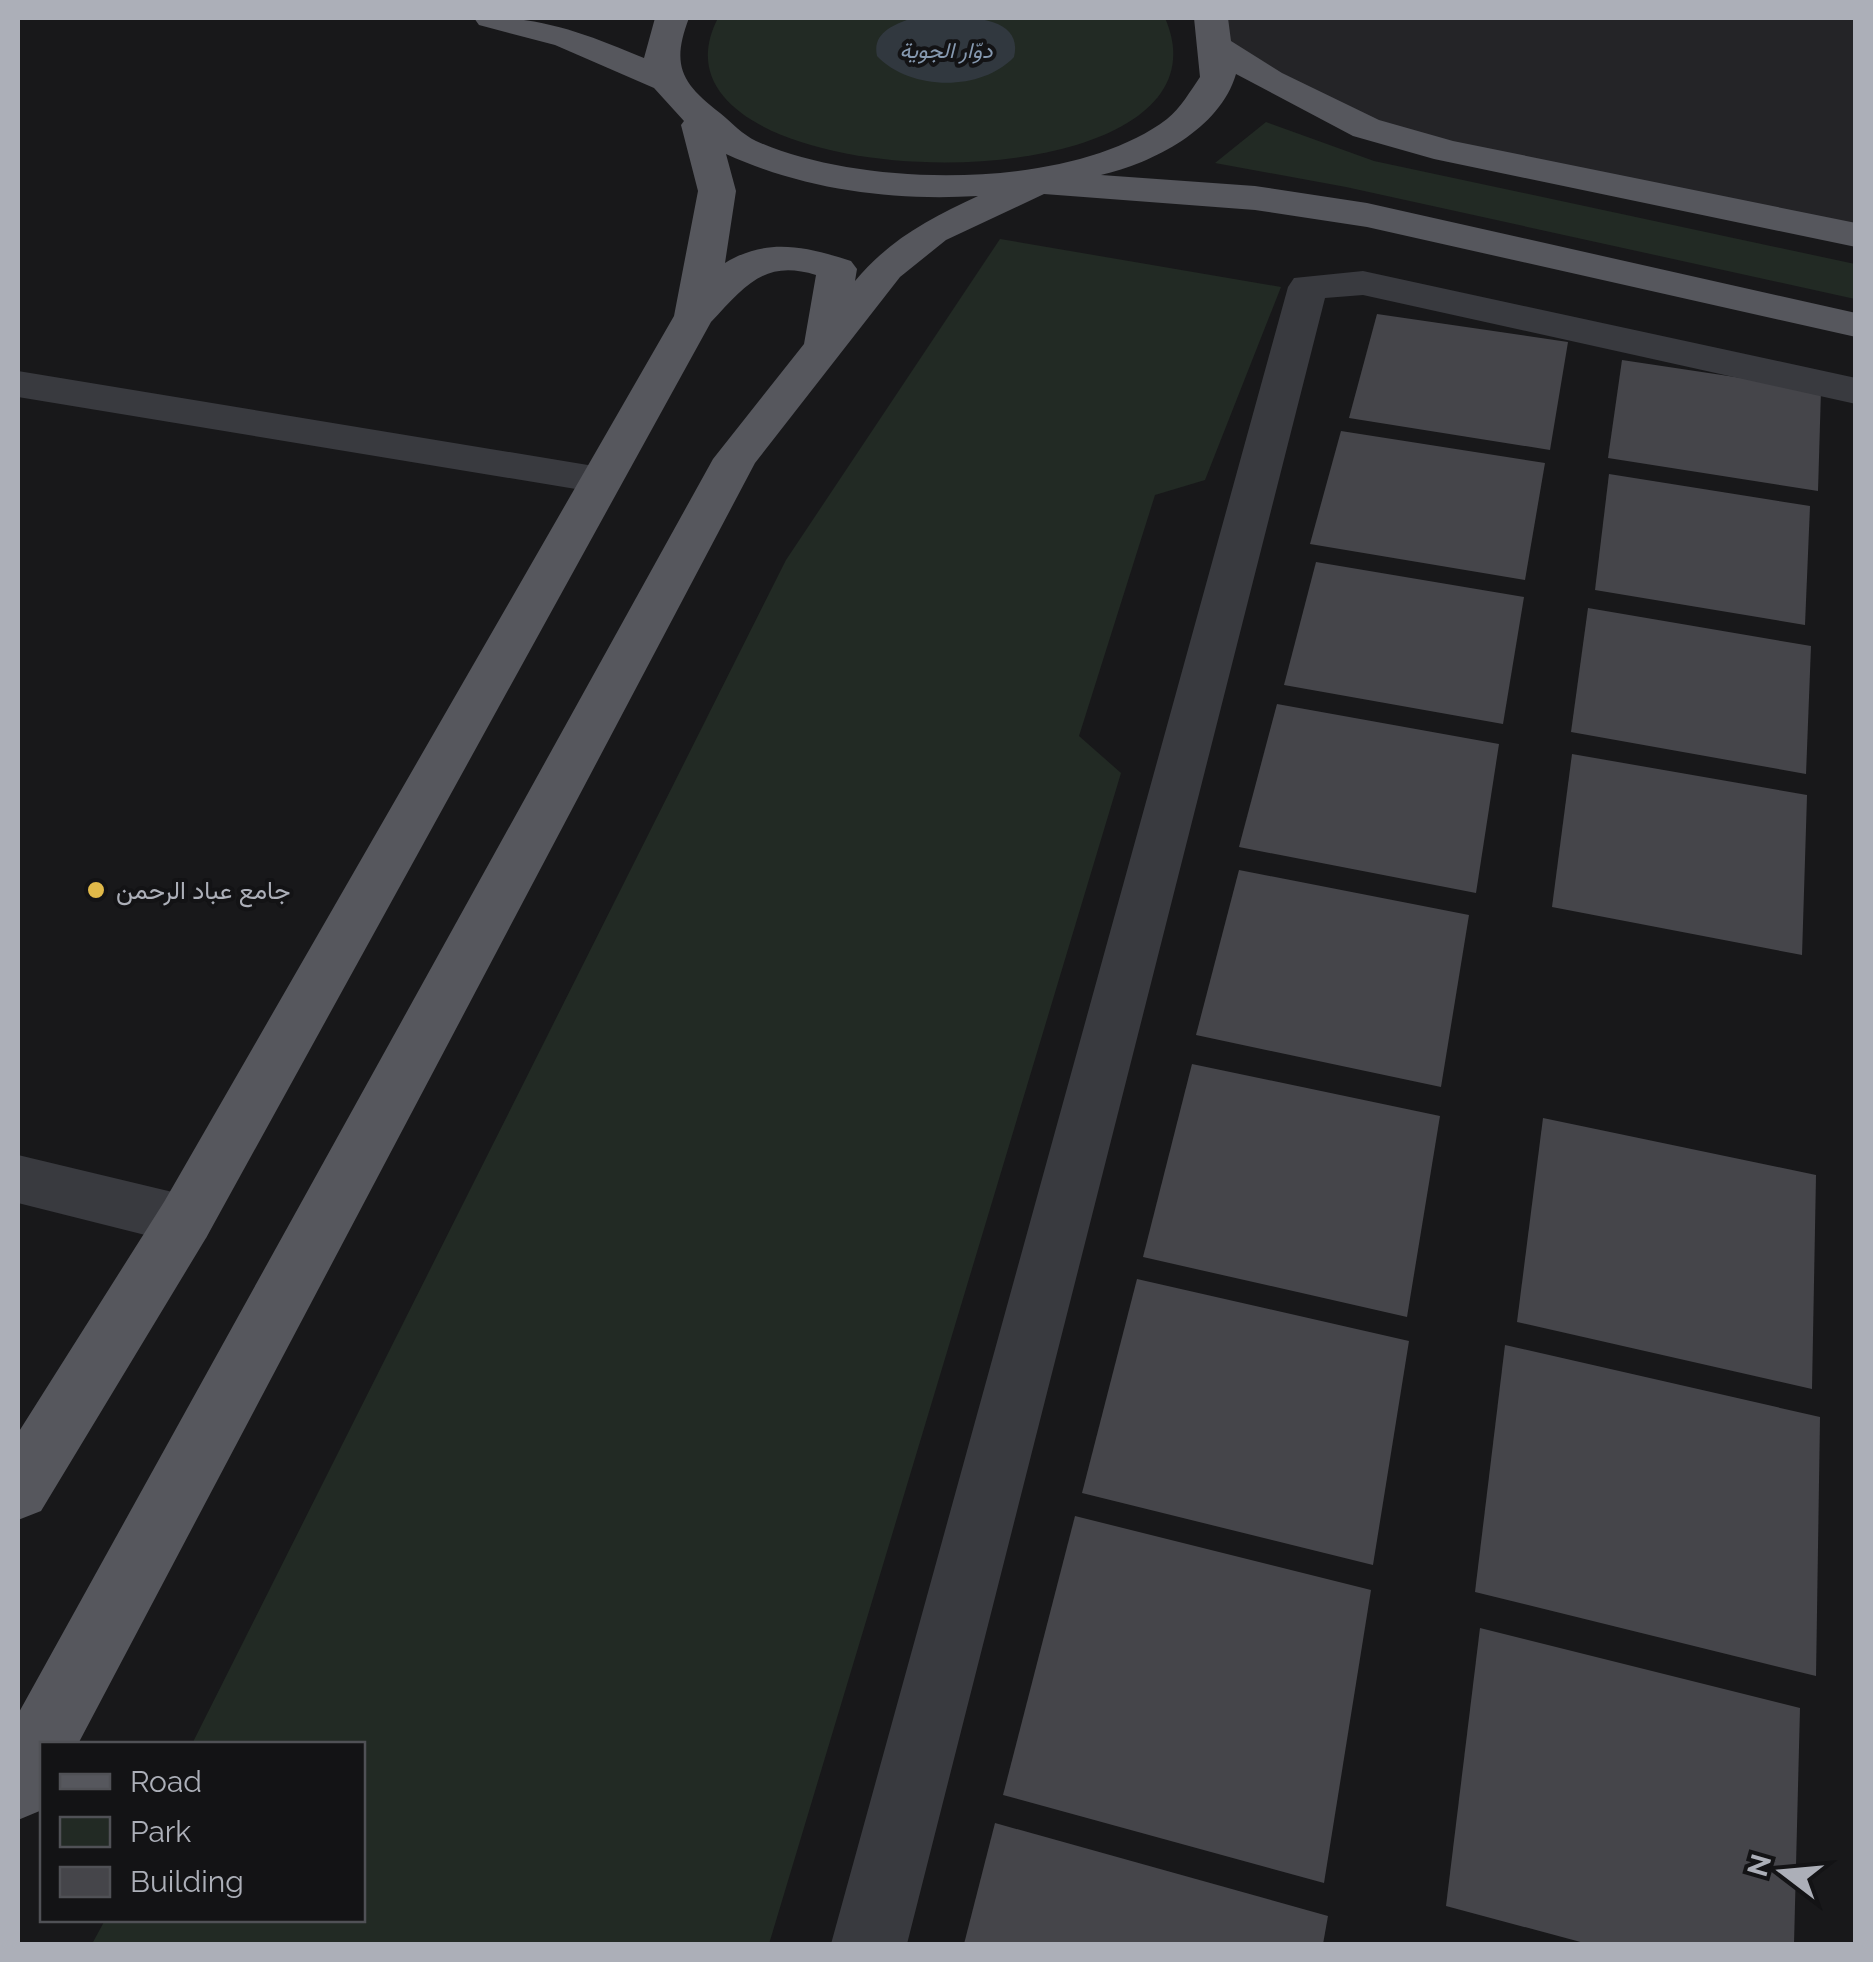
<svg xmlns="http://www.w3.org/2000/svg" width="1873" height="1962" viewBox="0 0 1873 1962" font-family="Raleway,Vazirmatn,sans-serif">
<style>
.built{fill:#242427}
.green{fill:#222a24}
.water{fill:#31383f}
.building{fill:#45454a}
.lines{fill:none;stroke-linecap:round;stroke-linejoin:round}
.minor{fill:#393a3f;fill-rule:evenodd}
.major{fill:#56575d;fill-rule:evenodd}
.poi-dot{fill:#e1b949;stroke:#131315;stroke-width:4}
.labels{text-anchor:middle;stroke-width:8;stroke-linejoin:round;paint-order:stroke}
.far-water-label{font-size:22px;font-style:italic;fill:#8699b0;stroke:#131315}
.poi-label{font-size:25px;fill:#acafb8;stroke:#131315;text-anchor:start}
</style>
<rect width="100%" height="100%" fill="#18181a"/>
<path class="built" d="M 1211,18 L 1855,18 L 1855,235 L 1447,151 L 1269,81 L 1217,30 Z"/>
<g class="green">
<path d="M 718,18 L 1165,18 C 1252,217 621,204 718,18 Z"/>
<path d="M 1266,122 L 1374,161 L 1855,264 L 1855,299 L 1346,187 L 1215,163 Z"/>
<path d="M 1000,239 L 1281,287 L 1205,480 L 1155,495 L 1079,736 L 1121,773 L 769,1944 L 92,1944 L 105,1920 L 362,1920 L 362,1744 L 192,1744 L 786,560 Z"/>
</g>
<path class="water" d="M 912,18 C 940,18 1026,7 1014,57 C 981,92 910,91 877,56 C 872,33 893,25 912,18 Z"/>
<g class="building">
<path d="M 1377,314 L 1568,342 L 1550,450 L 1349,418 Z"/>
<path d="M 1622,360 L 1821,390 L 1818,491 L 1608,458 Z"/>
<path d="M 1341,431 L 1545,463 L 1525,580 L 1310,544 Z"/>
<path d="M 1609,474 L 1810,506 L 1805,625 L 1595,590 Z"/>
<path d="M 1316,562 L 1524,597 L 1503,724 L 1284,685 Z"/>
<path d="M 1588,608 L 1811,646 L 1806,774 L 1571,732 Z"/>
<path d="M 1277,704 L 1499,744 L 1476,893 L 1239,847 Z"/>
<path d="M 1572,754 L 1807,795 L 1802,955 L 1552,907 Z"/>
<path d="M 1239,870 L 1469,915 L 1441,1087 L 1196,1035 Z"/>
<path d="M 1192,1064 L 1440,1116 L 1407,1317 L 1143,1257 Z"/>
<path d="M 1543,1118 L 1816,1175 L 1812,1389 L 1517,1322 Z"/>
<path d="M 1137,1279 L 1409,1341 L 1373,1565 L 1082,1493 Z"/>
<path d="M 1505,1345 L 1820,1417 L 1816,1676 L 1475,1592 Z"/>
<path d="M 1075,1516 L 1371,1590 L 1324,1883 L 1003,1795 Z"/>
<path d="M 1480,1628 L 1800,1708 L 1794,1944 L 1588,1944 L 1446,1906 Z"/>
<path d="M 995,1823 L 1328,1916 L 1323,1944 L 964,1944 Z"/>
</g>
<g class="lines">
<g class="minor">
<path d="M 1363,271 L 1856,378 L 1856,404 L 1363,295 L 1325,298 L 907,1944 L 831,1944 L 1288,287 L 1294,278 Z"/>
<path d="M 18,371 L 600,467 L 616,470 L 622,480 L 616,490 L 600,493 L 18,397 Z"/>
<path d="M 18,1155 L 185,1195 L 206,1202 L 215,1220 L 206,1238 L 185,1245 L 18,1203 Z"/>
</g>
<path class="major" d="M 474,18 C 536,14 587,34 644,58 L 655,18 L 689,18 C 671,65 681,83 720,113 C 731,122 743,135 756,141 C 862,189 1072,191 1167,119 C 1180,109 1191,90 1200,77 L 1194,18 L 1228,18 L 1231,41 L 1282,73 L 1379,120 L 1453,141 L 1856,223 L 1856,247 L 1434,159 L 1353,136 L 1236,74 C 1220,129 1153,163 1101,175 L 1255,186 L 1367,203 L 1856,313 L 1856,337 L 1367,227 L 1255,210 L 1044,194 L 946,240 L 900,277 L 755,463 L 78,1744 L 42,1744 L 42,1810 L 18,1820 L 18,1714 L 713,459 L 804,344 L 816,275 C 764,259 745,286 711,322 L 206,1238 L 41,1511 L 18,1520 L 18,1433 L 164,1202 L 674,316 L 698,191 L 681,125 L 684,121 L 654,88 L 555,45 L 479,25 ZM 726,154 C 805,190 892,201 978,196 C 930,218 889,240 855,281 L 857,269 L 851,261 C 807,247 767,237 725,263 L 736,191 Z"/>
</g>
<circle class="poi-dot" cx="96" cy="890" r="10"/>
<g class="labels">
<g class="far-water-label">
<text x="946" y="58">دوّار الجوية</text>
</g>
<g class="poi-label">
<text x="116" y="899">جامع عباد الرحمن</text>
</g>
</g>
<rect width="1873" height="1962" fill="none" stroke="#acafb8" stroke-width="40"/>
<rect x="40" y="1742" width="325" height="180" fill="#131315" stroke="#505156" stroke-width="2.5"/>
<rect x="60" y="1774" width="50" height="15" fill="#56575d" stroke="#505156" stroke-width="2.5"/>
<text x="130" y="1792" font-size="30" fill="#acafb8">Road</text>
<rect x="60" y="1817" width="50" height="30" fill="#222a24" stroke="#505156" stroke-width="2.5"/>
<text x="130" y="1842" font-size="30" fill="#acafb8">Park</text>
<rect x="60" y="1867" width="50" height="30" fill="#45454a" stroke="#505156" stroke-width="2.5"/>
<text x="130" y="1892" font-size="30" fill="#acafb8">Building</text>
<g transform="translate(1783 1872) rotate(286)" stroke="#131315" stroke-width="8" paint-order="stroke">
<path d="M0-8L18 38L0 25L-18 38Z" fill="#acafb8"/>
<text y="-15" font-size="28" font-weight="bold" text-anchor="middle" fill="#acafb8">N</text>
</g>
</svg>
